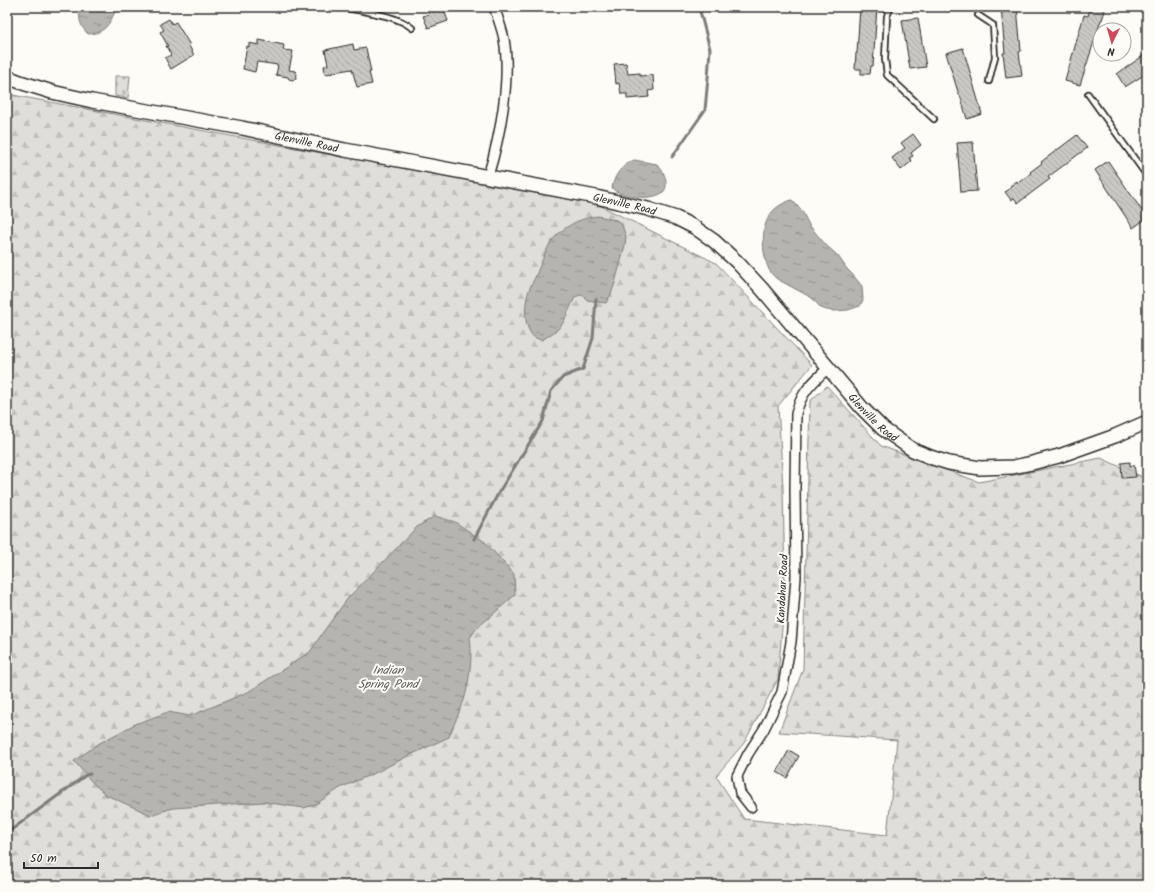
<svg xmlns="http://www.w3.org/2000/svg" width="1154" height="892" viewBox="0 0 1154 892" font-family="Kalam,sans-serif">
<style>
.forest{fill:url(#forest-firs);stroke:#858482}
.cemetery{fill:url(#cemetery-stones);stroke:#858482}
.water{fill:url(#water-ripples);stroke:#7e7d7b}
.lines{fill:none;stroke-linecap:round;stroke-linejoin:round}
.stream{stroke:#7e7d7b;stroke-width:3}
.building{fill:url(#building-back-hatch);stroke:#2b2b2b}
.service-casing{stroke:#2b2b2b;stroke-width:8}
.minor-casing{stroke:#2b2b2b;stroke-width:12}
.secondary-casing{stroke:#2b2b2b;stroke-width:16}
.service{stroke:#fdfcf7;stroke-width:4.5}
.minor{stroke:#fdfcf7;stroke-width:9}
.secondary{stroke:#fdfcf7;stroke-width:13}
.labels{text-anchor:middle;stroke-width:4;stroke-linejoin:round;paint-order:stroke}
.street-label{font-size:11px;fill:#2b2b2b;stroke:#fdfcf7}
.water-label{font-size:12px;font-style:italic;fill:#5b5b5a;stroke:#fdfcf7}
</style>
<defs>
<pattern id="forest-firs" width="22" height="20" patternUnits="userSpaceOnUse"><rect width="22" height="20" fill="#dfdeda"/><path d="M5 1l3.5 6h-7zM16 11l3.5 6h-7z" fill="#c0bfbb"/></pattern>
<pattern id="cemetery-stones" width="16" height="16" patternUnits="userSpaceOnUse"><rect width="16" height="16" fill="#dfdeda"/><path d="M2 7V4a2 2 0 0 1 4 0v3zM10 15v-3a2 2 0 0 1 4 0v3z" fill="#c0bfbb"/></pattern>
<pattern id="water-ripples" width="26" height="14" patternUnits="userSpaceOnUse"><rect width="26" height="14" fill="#b5b4b1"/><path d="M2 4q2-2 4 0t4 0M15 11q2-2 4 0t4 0" fill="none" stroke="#939390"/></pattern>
<pattern id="building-back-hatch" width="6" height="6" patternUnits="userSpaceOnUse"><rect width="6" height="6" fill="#c9c8c4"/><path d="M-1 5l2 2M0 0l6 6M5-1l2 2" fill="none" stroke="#adaca9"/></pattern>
</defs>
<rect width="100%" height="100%" fill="#fdfcf7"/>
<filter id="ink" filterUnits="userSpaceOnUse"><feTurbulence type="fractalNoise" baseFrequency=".025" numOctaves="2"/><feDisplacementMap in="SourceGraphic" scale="8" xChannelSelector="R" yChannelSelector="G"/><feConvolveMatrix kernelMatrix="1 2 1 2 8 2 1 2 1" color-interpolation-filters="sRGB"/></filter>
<g filter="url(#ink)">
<path class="forest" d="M 7,94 L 599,205 L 716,263 L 812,365 L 778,406 L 783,487 L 785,589 L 778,679 L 744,743 L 716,776 L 744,819 L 887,835 L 897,740 L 779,732 L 803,669 L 810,401 L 827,386 L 881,446 L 979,482 L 1101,458 L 1147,479 L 1147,885 L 7,885 Z"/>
<path class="cemetery" d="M 115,76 L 130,76 L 128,98 L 115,96 Z"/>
<g class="water">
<path d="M 80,7 L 117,7 C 111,21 106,34 88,34 C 79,25 79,19 80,7 Z"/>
<path d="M 634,160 L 657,164 C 662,170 666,175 666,184 C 668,204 619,198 612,188 C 614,175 622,165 634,160 Z"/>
<path d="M 792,200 L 802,211 L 809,225 L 825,244 L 838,256 L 847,269 L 852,274 L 862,286 L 863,300 L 860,306 L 848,310 L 834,311 L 827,310 L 821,308 L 812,298 L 777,279 C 768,272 766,263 764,252 C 761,227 767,207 792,200 Z"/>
<path d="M 598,216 L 616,220 L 621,223 L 626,236 L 625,245 L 615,283 L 611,294 L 606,303 L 587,300 L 584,296 L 580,295 L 575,297 L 563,323 L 557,330 L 542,340 C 537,339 532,337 530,332 C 523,320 525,302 529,290 C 532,283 536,277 538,270 C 544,257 547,245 557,235 C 570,223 582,218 598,216 Z"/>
<path d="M 435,516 L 455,522 L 485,542 L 514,574 L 515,595 L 476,629 L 470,638 C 473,653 469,685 464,700 C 459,712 454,725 449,737 L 408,756 L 377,772 L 340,788 L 316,804 L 304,808 L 264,802 L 173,808 L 151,815 L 106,795 L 92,782 L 74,761 L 98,744 L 135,724 L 168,712 L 190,716 L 248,692 L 310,652 L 323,632 L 348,598 L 417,527 Z"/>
</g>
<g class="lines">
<g class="stream">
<path d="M 672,157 L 705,110 L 708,78 L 710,49 L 701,15 L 699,7"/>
<path d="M 474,539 L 499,492 L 543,421 L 551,391 L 563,377 L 583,369 L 593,338 L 596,299"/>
<path d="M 7,833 L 86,775 L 90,774"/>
</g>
</g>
<g class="building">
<path d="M 426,7 L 443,7 L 448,21 L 428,28 L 423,16 L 429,14 Z"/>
<path d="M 860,7 L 877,7 L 873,66 L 871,66 L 870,74 L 861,74 L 861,69 L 855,69 L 856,53 L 857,53 Z"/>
<path d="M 1001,7 L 1017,7 L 1021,51 L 1019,52 L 1022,76 L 1006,78 L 1003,53 L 1005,53 Z"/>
<path d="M 1090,7 L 1106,7 L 1102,20 L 1101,20 L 1080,85 L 1065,81 L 1084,15 L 1088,16 Z"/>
<path d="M 918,18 L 926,67 L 910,69 L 902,20 Z"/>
<path d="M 169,19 L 172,24 L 176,22 L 190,45 L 189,46 L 194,55 L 171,69 L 165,58 L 171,55 L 166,46 L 168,46 L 160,32 L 164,30 L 160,24 Z"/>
<path d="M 259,40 L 284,45 L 283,50 L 293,51 L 289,70 L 295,71 L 297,74 L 296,78 L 293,80 L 289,79 L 288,77 L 276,75 L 278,65 L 257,62 L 255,72 L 243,69 L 247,46 L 249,47 L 249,43 L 259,45 Z"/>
<path d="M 353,44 L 354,50 L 366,48 L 371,72 L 369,72 L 372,84 L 357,87 L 352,69 L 333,72 L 334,73 L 325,74 L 324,66 L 328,65 L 325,50 Z"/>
<path d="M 963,48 L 982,114 L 967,119 L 960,95 L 959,95 L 946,53 Z"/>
<path d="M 1147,53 L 1147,73 L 1125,87 L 1117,74 Z"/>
<path d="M 626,63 L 628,74 L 640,73 L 640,76 L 653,75 L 654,90 L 648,91 L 649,97 L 627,99 L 627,94 L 621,94 L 619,83 L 616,84 L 614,64 Z"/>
<path d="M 913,134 L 921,145 L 911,153 L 913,156 L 909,158 L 912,161 L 901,170 L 892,158 L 905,148 L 901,143 Z"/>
<path d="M 1077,135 L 1087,148 L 1048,177 L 1050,179 L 1018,203 L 1014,198 L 1011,200 L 1005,192 L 1011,188 L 1010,186 L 1017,181 L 1018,183 L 1031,173 L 1030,172 L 1042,163 L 1041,162 Z"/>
<path d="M 973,142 L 977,191 L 961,192 L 957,143 Z"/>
<path d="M 1108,161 L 1147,218 L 1133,228 L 1095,170 Z"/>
<path d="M 1130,462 L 1130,466 L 1134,465 L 1136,477 L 1122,478 L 1121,463 Z"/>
<path d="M 789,750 L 799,756 L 787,778 L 777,772 Z"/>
</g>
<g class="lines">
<defs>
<g id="service">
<path d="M 341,7 C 361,11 397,15 412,28"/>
<path d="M 891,7 L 887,16 L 885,59 L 887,75 L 934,119"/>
<path d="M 978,15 L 993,25 L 995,57 L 989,81"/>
<path d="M 1088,94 L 1147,176"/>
</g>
<g id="minor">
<path d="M 488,176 C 500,137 511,80 504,39 C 502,29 498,18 494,7"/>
<path d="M 751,807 L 740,793 L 737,776 L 748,754 L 764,729 L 782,692 L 791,642 L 796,577 L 795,488 L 796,414 C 801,392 812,383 828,368"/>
</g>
<g id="secondary">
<path id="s1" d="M 7,77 L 23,83 L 52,92 L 92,101 L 242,128 L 345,150 L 596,197 L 648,209 L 676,218 L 694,227 L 714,241 L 737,262 L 762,289 L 862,408 L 883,429 L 913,450 L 933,458 L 949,463 L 980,468 L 1013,467 L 1032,463 L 1059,456 L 1115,436 L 1147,422"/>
</g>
</defs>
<use href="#service" class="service-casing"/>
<use href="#minor" class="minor-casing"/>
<use href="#secondary" class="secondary-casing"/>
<use href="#service" class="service"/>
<use href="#minor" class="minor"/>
<use href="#secondary" class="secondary"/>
</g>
</g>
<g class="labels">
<g class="street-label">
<text dy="4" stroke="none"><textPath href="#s1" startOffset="307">Glenville Road</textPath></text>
<text dy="4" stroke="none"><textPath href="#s1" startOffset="631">Glenville Road</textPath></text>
<text dy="4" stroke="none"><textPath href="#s1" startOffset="967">Glenville Road</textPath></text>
<text transform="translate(782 589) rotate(-87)" y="4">Kandahar Road</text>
</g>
<g class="water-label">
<text x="388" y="674">Indian<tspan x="388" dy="14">Spring Pond</tspan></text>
</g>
</g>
<rect width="1154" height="892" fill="none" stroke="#fdfcf7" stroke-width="24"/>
<rect x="12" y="12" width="1130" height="868" fill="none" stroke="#2b2b2b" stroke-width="1.5" filter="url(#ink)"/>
<g transform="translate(1112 42) rotate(185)"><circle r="19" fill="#fdfcf7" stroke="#a9a8a5"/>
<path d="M0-3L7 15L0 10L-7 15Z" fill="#d1495b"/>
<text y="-6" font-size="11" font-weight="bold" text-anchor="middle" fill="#2b2b2b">N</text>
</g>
<path d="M24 862v6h74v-6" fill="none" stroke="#2b2b2b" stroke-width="2"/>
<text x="30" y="862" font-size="12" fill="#2b2b2b" stroke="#fdfcf7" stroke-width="3" paint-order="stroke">50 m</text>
</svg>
